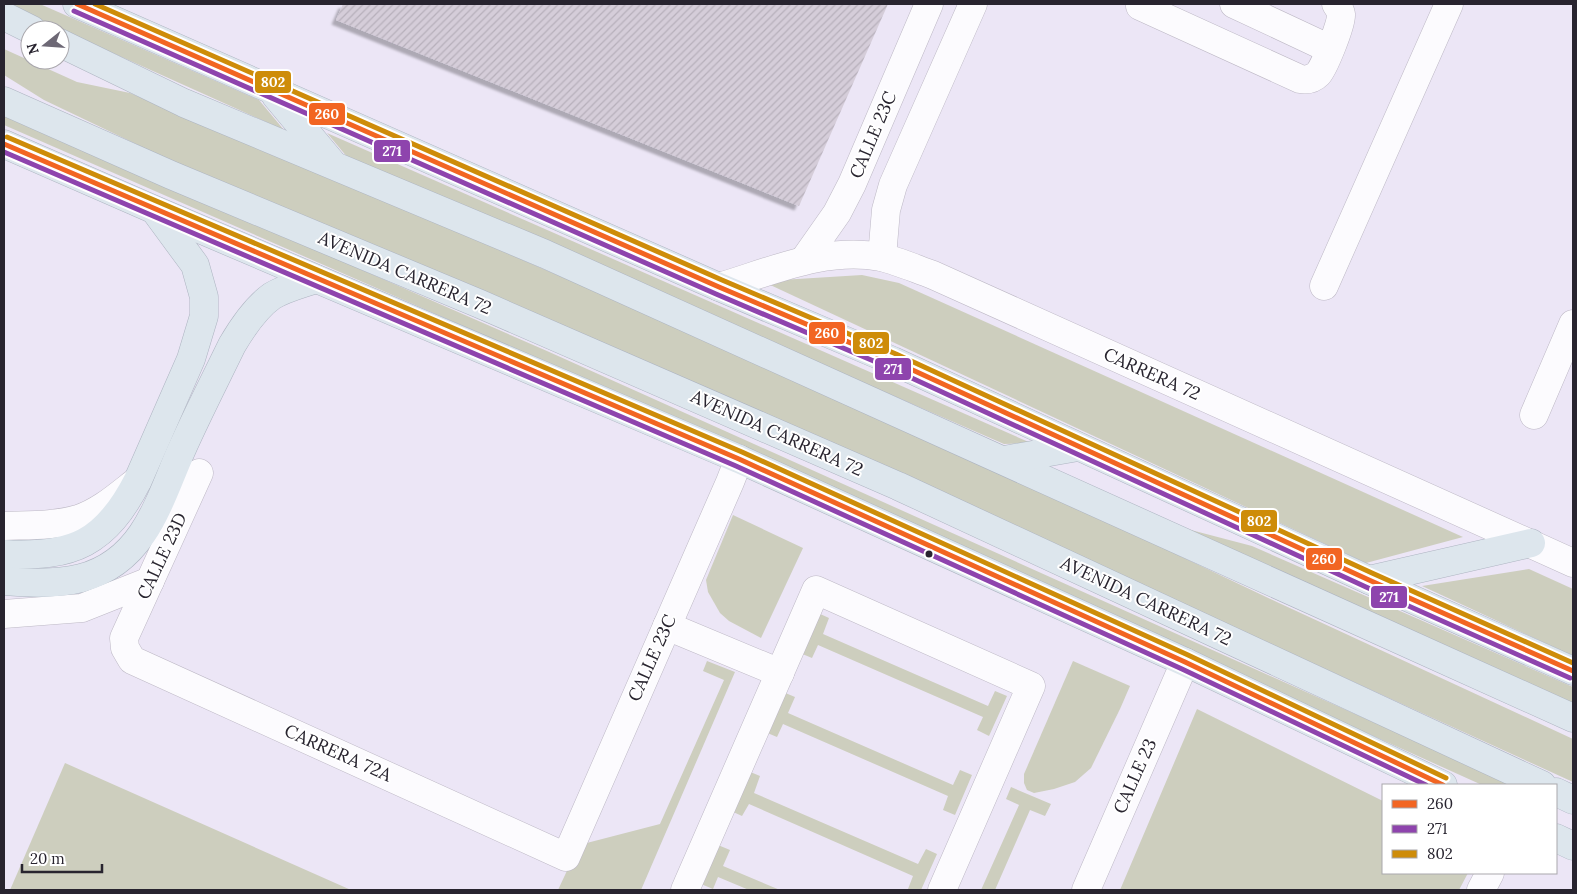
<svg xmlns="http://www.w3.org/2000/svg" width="1577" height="894" viewBox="0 0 1577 894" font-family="Lora,serif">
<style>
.green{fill:#cdcebe}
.building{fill:url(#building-hatch);filter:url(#shadow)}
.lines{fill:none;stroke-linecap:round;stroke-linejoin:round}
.minor-casing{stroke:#bdb8c5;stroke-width:29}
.highway-casing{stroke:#adb4c1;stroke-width:29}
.minor{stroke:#fcfbfe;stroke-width:28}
.highway{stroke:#dde6ed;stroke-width:28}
.bus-1-casing{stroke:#fff;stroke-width:9}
.bus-2-casing{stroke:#fff;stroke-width:9}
.bus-3-casing{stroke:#fff;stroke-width:9}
.bus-1{stroke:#f26522;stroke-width:5}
.bus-2{stroke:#8e44ad;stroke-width:5}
.bus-3{stroke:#ce8c09;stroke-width:5}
.bus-dot{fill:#28242f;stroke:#fff;stroke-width:2}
.labels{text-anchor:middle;stroke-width:4;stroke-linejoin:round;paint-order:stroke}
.street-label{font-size:18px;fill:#28242f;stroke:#fff}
.line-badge{stroke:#fff;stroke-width:2}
.badge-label{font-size:14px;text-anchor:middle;font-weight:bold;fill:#fff}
</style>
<defs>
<pattern id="building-hatch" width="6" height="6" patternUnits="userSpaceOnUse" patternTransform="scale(1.25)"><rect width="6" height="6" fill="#d5cdd9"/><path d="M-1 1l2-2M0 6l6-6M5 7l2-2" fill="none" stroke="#b7b0bb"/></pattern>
<filter id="shadow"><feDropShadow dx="-4.5" dy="4.5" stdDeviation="1" flood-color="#0004"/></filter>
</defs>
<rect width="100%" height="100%" fill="#ece6f6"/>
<g class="green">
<path d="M 4,4 L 40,4 L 259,100 L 284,130 Z"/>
<path d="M 4,49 L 77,82 L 130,93 L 472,238 L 917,431 L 1279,603 L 1573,739 L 1573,782 L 955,500 L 184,167 L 44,100 L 4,75 Z"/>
<path d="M 4,113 L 547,351 L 1513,785 L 1482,785 L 543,361 L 4,125 Z"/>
<path d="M 327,133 L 1031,443 L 1004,444 L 348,158 Z"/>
<path d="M 862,275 L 899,283 L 1463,537 L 1366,563 L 766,283 L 781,280 Z"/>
<path d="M 733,515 L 803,548 L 761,638 L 729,621 L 720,613 L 708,592 L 706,580 Z"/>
<path d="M 1168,524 L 1252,546 L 1573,687 L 1573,705 Z"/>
<path d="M 1529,569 L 1573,589 L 1573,656 L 1422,586 Z"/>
<path d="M 818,613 L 829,618 L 823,634 L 988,706 L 995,691 L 1007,696 L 989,736 L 977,730 L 983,717 L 818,645 L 812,658 L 800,653 Z"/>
<path d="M 707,661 L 735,672 L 641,890 L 558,890 L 579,845 L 660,824 L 724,680 L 703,671 Z"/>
<path d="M 1073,661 L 1130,686 L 1120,709 L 1091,768 L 1075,782 L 1054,789 L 1034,793 L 1027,790 L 1024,783 L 1024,774 Z"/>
<path d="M 783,692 L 795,697 L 788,713 L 953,785 L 960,770 L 972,775 L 955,815 L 943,810 L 948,796 L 783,724 L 777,737 L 765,732 Z"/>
<path d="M 1197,709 L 1383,801 L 1383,873 L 1468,873 L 1459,890 L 1120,890 Z"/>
<path d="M 65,763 L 351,890 L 10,890 Z"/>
<path d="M 748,771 L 760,776 L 754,793 L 918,864 L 926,849 L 937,854 L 921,890 L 908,889 L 913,876 L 749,804 L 742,816 L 731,811 Z"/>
<path d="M 1011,787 L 1051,804 L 1045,816 L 1030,810 L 995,890 L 981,890 L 1019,805 L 1006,799 Z"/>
<path d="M 718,845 L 730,850 L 723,866 L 780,890 L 749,890 L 718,877 L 713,889 L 701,884 Z"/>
</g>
<path class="building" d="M 343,4 L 888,4 L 799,206 L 336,20 Z"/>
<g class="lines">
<defs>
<g id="minor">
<path d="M 1234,4 L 1330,49"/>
<path d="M 1140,6 L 1300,79 C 1306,80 1313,79 1318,74 C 1324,68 1342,23 1341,15 C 1341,11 1338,7 1336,4"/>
<path d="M 882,257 L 886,210 L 893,185 L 973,4"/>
<path d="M 804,260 L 837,213 L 852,184 L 929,4"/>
<path d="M 1324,286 L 1449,4"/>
<path d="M 719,287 C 770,272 826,246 881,257 C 898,261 916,269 933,275 L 1573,563"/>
<path d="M 1534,415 L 1573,324"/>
<path d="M 199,473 L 124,638 L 125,648 L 132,660 L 566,857 L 730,482 L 739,459"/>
<path d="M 4,526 C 28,525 54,526 78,519 C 100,512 119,495 137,481"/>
<path d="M 4,614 L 82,608 L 150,581"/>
<path d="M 667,626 L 780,673"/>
<path d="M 685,890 L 816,590 L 1031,686 L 942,890"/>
<path d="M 1086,890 L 1185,662"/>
<path d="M 1481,890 L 1490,873"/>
</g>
<g id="highway">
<path d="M 77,4 L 719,287 L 893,361 L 1369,580 L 1573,671"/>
<path d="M 4,16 L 32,30"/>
<path d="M 60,43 L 184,103 L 545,254 L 1573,718"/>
<path d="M 276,96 L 332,163"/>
<path d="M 4,101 L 171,175 L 480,304 L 898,486 L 1542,785"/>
<path d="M 4,144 L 155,210 L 739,459 L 1185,662 L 1443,785"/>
<path d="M 1004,460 L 1078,447"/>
<path d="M 4,554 C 73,558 106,543 138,480 L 191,359 L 204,316 L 204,297 L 195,265 L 156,212"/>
<path d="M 1369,580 L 1531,543"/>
<path d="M 4,581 C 59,586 108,584 142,534 C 159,509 169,478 181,451 C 197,415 215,380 232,345 C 242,328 255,308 272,296 C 285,288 302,284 316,279"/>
<path d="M 1556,792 L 1573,800"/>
<path d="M 1556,838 L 1573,846"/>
</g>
</defs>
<use href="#minor" class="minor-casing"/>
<use href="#highway" class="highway-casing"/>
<use href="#minor" class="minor"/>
<use href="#highway" class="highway"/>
<defs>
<g id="bus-1">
<path d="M 77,4 L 719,287 L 893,361 L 1369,580 L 1573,671"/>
<path d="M 4,144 L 739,459 L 1185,662 L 1443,785"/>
</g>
<g id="bus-2">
<path d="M 74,11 L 716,294 L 890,368 L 1366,587 L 1570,678"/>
<path d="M 4,152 L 736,466 L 1182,669 L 1426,785"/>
</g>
<g id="bus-3">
<path d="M 95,4 L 722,280 L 896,354 L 1372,573 L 1573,663"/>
<path d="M 7,137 L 742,452 L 1188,655 L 1446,778"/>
</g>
</defs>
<use href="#bus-1" class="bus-1-casing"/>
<use href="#bus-2" class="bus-2-casing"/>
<use href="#bus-3" class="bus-3-casing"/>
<use href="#bus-1" class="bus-1"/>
<use href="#bus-2" class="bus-2"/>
<use href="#bus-3" class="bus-3"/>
</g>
<circle class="bus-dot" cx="929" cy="554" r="4.5"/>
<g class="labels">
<g class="street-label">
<text transform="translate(873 135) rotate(-67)" y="6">CALLE 23C</text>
<text transform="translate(405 273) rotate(23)" y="6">AVENIDA CARRERA 72</text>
<text transform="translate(1152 374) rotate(24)" y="6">CARRERA 72</text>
<text transform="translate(777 433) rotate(24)" y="6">AVENIDA CARRERA 72</text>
<text transform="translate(162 556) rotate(-65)" y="6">CALLE 23D</text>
<text transform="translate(1146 601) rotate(25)" y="6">AVENIDA CARRERA 72</text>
<text transform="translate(652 658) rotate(-66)" y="6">CALLE 23C</text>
<text transform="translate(338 753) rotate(24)" y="6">CARRERA 72A</text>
<text transform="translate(1135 776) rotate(-66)" y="6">CALLE 23</text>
</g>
</g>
<g class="line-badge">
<rect x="254" y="70" width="38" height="24" rx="5" fill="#ce8c09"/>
<rect x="308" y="102" width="38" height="24" rx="5" fill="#f26522"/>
<rect x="373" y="139" width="38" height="24" rx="5" fill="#8e44ad"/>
<rect x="808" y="321" width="38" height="24" rx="5" fill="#f26522"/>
<rect x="852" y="331" width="38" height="24" rx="5" fill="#ce8c09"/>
<rect x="874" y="357" width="38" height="24" rx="5" fill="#8e44ad"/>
<rect x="1240" y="509" width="38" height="24" rx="5" fill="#ce8c09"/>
<rect x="1305" y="547" width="38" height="24" rx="5" fill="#f26522"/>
<rect x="1370" y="585" width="38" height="24" rx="5" fill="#8e44ad"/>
</g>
<g class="badge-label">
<text x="273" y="87">802</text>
<text x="327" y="119">260</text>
<text x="392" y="156">271</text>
<text x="827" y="338">260</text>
<text x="871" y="348">802</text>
<text x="893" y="374">271</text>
<text x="1259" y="526">802</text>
<text x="1324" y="564">260</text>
<text x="1389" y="602">271</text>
</g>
<rect width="1577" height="894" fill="none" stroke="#28242f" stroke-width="10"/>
<rect x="1382" y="784" width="175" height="90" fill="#ffffff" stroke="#a9a7ac"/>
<rect x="1392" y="800" width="25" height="8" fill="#f26522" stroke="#a9a7ac"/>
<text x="1427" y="809" font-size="15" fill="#28242f">260</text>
<rect x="1392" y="825" width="25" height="8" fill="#8e44ad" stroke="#a9a7ac"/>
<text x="1427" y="834" font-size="15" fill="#28242f">271</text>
<rect x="1392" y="850" width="25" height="8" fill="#ce8c09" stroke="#a9a7ac"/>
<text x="1427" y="859" font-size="15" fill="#28242f">802</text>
<g transform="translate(45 45) rotate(253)"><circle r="24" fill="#ffffff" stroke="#a9a7ac"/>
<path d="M0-4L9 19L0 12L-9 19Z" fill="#6d6875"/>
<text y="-8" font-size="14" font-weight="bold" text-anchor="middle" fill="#28242f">N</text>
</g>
<path d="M22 864v8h80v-8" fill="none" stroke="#28242f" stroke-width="2.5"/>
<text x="30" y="864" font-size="15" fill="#28242f" stroke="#ffffff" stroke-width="4" paint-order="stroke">20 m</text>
</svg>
